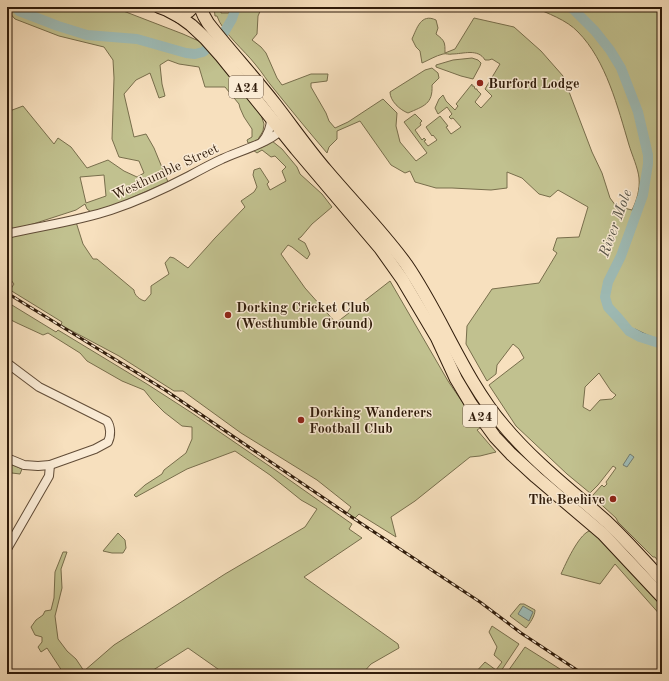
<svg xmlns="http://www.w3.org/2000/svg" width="669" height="681" viewBox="0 0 669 681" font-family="'Old Standard TT',serif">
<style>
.green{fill:#c1c18f;stroke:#786e4c;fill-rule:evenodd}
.water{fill:#9ebcb7;stroke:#727c72}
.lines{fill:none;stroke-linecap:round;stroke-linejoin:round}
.river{stroke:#9ebcb7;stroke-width:10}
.minor-casing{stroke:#614c37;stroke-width:10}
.highway-casing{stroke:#2f1b0a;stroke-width:14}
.minor{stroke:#faebd5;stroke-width:8}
.highway{stroke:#f7e0be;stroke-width:12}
.rail-casing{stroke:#2f1b0a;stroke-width:3}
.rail{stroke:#faebd5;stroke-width:1.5;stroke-dasharray:4.5;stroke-linecap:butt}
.poi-dot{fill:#8f2418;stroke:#faebd5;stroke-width:1.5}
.labels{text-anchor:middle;stroke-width:3;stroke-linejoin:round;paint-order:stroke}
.shield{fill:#faebd5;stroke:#6c5947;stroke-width:1}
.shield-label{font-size:13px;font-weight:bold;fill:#2f1b0a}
.poi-label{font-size:14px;font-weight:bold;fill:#2f1b0a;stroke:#faebd5;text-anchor:start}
.street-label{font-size:14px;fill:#2f1b0a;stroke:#faebd5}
.water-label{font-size:15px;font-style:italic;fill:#565347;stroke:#faebd5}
</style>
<rect width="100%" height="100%" fill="#f7e0be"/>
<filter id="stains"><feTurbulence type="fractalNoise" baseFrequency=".005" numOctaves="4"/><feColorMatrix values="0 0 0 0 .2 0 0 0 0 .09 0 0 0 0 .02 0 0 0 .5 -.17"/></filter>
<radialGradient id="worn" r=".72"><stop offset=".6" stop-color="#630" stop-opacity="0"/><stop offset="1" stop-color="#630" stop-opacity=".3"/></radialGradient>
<g class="green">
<path d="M 7,7 L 113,7 L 183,34 L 201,42 L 232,78 L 261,115 L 264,124 L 263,131 L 257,141 L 248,143 L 247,140 L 252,137 L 252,129 L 244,117 L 240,108 L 239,104 L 225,87 L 205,87 L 199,67 L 179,64 L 168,60 L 160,65 L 162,84 L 165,96 L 159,98 L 150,73 L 136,80 L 124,94 L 134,137 L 146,134 L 154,148 L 168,182 L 117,204 L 91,212 L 87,209 L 85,204 L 76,210 L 33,224 L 7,231 L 7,112 L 23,106 L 54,144 L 58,138 L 71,147 L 87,168 L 108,160 L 124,171 L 137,177 L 144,173 L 139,161 L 119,157 L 112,139 L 114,78 L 113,60 L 104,47 L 59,36 L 15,19 L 7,10 ZM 104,175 L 106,196 L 86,203 L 80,177 Z"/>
<path d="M 214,7 L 221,7 L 221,13 L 229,13 L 230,7 L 262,7 L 258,16 L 257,34 L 252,40 L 261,47 L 266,53 L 277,78 L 282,85 L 311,74 L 328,74 L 327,81 L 311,83 L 311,87 L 326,113 L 329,121 L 335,128 L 348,122 L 383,99 L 397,113 L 396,126 L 400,142 L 416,161 L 427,153 L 404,122 L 415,114 L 422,121 L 420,123 L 421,125 L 415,130 L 422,140 L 424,138 L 426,140 L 424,141 L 428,146 L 437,140 L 433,135 L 432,136 L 426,127 L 440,116 L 448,126 L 446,127 L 451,134 L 461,127 L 453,118 L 451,119 L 449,117 L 452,114 L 447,107 L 438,114 L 435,108 L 439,99 L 443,95 L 446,101 L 455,110 L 458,106 L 456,104 L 472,84 L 472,86 L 474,86 L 475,89 L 477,89 L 477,90 L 481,94 L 475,102 L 481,108 L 492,96 L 485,89 L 500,64 L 492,59 L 489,60 L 485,60 C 478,48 463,54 452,54 C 449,55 446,53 443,54 C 435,56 429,60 422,63 L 420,51 L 416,47 L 412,39 C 417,28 421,13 436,20 L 438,28 L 436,34 C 445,41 445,42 445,53 L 455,49 L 474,18 L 514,27 L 541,51 L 563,76 L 592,152 L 602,173 L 610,198 L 616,206 L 632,210 C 637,200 640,189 639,178 C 638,168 632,155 629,145 C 618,108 606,60 578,32 C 567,20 547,13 533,7 L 662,7 L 662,341 L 652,337 L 652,343 L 662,346 L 662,568 L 657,563 L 658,561 L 655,557 L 653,557 L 618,522 L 616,518 L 593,497 L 593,495 L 602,485 L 604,487 L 607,484 L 606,482 L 616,468 L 613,466 L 598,485 L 590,493 L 567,474 L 516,426 L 489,385 L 524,358 L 519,349 L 513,344 L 497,365 L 496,374 L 487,381 L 466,344 L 467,326 L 492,289 L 539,283 L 557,253 L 553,250 L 557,238 L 579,237 L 588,207 L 558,190 L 550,197 L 539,194 L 522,178 L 507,172 L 507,188 L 491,190 L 452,188 L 436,188 L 415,182 L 410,171 L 405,173 L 391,165 L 360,121 L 337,131 L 337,139 L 329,147 L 327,153 C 309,132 291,110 274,89 C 267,81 262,72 255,64 C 245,51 222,32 217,16 L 215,16 ZM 599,373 L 611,391 L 616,395 L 612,399 L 600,400 L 590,411 L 583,407 L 585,387 Z"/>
<path d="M 472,58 L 478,60 L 481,63 L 480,66 L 473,79 L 461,76 L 436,67 L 436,65 L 453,60 Z"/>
<path d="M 432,68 L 438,73 L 439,78 L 432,85 C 433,104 424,106 408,113 C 400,110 390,101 390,92 L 425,70 Z"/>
<path d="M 272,141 L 282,149 L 297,167 L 300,174 L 322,194 L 332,207 L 312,224 L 301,237 L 298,239 L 305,243 L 310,254 L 307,259 L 292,247 L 288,245 L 281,254 L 305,288 L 336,323 L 390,281 L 448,381 L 480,428 L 477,430 L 496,452 L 480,456 L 470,457 L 415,501 L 391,517 L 396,537 L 359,514 L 355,518 L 347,513 L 351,507 L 317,480 L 241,433 L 183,391 L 174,391 L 119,356 L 61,325 L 62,322 L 10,290 L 14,284 L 7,275 L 7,237 L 76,222 L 83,244 L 93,259 L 97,259 L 134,290 C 134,295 140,300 145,301 L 151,294 L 151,286 L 169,274 L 165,263 L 170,257 L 174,258 L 188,268 L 207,247 L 215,238 L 245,207 L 241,201 L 254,192 L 257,187 L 253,175 L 254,170 L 260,168 L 269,182 L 267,184 L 270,190 L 286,181 L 282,171 L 286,167 L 275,156 L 271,157 L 262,150 L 257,153 L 253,150 Z"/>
<path d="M 7,302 L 56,332 L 58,330 L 147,384 L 192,413 L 281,474 L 352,524 L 349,529 L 362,538 L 304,577 L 398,644 L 399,648 L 371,664 L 362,674 L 225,674 L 188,648 L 147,674 L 64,674 L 47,648 L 41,652 L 38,647 L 42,642 L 42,637 L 35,635 L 31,627 L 36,620 L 43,615 L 45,611 L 51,610 L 54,598 L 55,572 L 63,552 L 67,552 L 61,569 L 62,588 L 55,616 L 58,639 L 67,651 L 76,659 L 84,671 L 114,645 L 225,574 L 305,527 L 317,509 L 301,500 L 270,475 L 235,451 L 187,469 L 136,497 L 134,495 L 145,485 L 162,474 L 164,470 L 186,453 L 192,439 L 192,427 L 182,426 L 164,412 L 152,400 L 144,390 L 122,381 L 87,361 L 80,353 L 48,333 L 43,335 L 17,323 L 7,318 Z"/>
<path d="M 8,463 L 22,469 L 20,474 L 12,473 L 7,475 L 7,467 Z"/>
<path d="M 589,531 L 591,531 L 628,567 L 662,605 L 662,617 L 615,564 L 600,584 L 561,574 C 566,563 578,536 589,531 Z"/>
<path d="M 118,533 L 125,540 L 126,548 L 123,553 L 112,553 L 103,551 Z"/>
<path d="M 520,604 L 524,604 L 535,610 C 535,616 530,623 526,628 L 510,616 Z"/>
<path d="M 492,626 L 519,644 L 501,671 L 497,674 L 474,674 L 485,662 L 496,670 L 502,662 L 494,655 L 497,647 L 489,632 Z"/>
<path d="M 525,647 L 560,669 L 557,674 L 506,674 Z"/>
</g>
<g class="water">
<path d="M 635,329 L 652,337 L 662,341 L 662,346 L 637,339 L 629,335 Z"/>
<path d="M 630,454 L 634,457 L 627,467 L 623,465 Z"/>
<path d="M 523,606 L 533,612 L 529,621 L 518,614 Z"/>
</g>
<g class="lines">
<g class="river">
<path d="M 15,7 L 19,11 L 58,26 L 87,35 L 137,39 L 186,53 L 195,54 L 203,52 L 214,43 L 225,31 L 232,19 L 236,7"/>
<path d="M 570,7 L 573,9 L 595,31 L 610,50 L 621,68 L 638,112 L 648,155 L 648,164 L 643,195 L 621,256 L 608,282 L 605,297 L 608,307 L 619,319 L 629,331 L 640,337 L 662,344"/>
</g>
<defs>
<g id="minor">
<path d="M 262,142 C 268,135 271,127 271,118"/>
<path d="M 7,234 C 41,226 78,221 111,210 C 138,201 164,189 189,176 C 200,170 211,164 222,159 C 236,152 276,141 283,127"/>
<path d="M 7,363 L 39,387 L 107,421 C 111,427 111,436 108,442 L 95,449 L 50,465 L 38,466 L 24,465 L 7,458"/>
<path d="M 7,549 L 49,476 L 50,465"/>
</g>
<g id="highway">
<path d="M 159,7 L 167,10 L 180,17 L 191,25 L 205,38 L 221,56 L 296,149 L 380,248 L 402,279 L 437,338 L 456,379 L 471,404 L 495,437 L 511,454 L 536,477 L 603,534 L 662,597"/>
<path d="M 200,7 L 204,16 L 208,23 C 230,51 254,77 275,104 C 292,126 308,149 326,170 C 353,202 382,231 406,264 C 442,316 463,378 504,426 C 534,462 572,491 607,522 C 626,540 644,560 662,580"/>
<path d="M 180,17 L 189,11 L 193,7"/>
</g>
</defs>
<use href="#minor" class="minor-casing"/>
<use href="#highway" class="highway-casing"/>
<use href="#minor" class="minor"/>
<use href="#highway" class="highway"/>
<defs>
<path id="rail" d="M 7,293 L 165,390 L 359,522 L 480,602 L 521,633 L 583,674"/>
</defs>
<use href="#rail" class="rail-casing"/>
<use href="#rail" class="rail"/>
</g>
<g class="poi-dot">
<circle cx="480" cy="83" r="4"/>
<circle cx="228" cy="315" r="4"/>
<circle cx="301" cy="420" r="4"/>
<circle cx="613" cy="499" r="4"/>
</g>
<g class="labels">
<g class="shield">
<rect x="229" y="76" width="34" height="22" rx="3"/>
<rect x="463" y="405" width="34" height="22" rx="3"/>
</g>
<g class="shield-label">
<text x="246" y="92">A24</text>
<text x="480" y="421">A24</text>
</g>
<g class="poi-label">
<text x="488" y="88">Burford Lodge</text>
<text x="236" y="312">Dorking Cricket Club<tspan x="236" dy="16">(Westhumble Ground)</tspan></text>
<text x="309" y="417">Dorking Wanderers<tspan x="309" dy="16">Football Club</tspan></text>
<text x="605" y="504" text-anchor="end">The Beehive</text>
</g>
<g class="street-label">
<text transform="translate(165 171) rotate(-25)" y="5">Westhumble Street</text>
</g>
<g class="water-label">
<text transform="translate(615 223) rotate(-70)" y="5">River Mole</text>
</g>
</g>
<rect width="669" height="681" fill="none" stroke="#f7e0be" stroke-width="24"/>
<rect x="8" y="8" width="653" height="665" fill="none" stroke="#2f1b0a" stroke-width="2"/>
<rect x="12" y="12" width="645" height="657" fill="none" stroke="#2f1b0a"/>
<rect width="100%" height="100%" filter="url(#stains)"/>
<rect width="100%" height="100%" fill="url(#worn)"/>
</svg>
